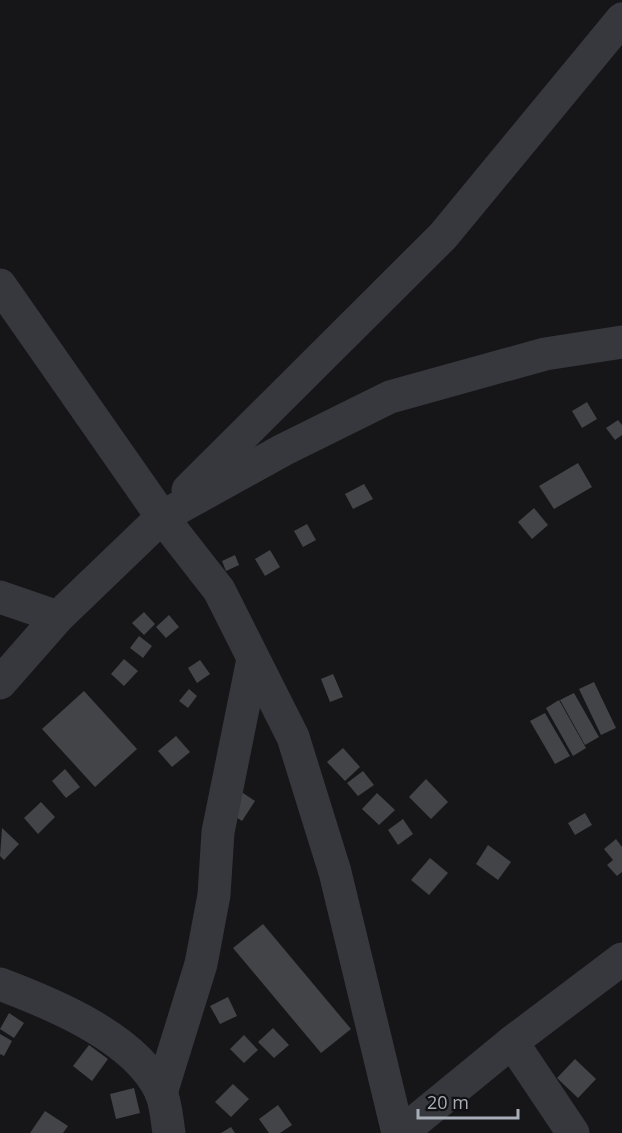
<svg xmlns="http://www.w3.org/2000/svg" width="622" height="1133" viewBox="0 0 622 1133" font-family="'Open Sans',sans-serif">
<style>
.building{fill:#424448}
.lines{fill:none;stroke-linecap:round;stroke-linejoin:round}
.minor{stroke:#37383d;stroke-width:33}
</style>
<rect width="100%" height="100%" fill="#161618"/>
<g class="building">
<path d="M 587,402 L 597,419 L 582,428 L 572,411 Z"/>
<path d="M 618,420 L 622,425 L 622,435 L 615,440 L 606,428 Z"/>
<path d="M 578,463 L 592,487 L 554,509 L 539,486 Z"/>
<path d="M 364,484 L 373,499 L 353,509 L 345,494 Z"/>
<path d="M 534,508 L 548,525 L 532,539 L 518,522 Z"/>
<path d="M 307,524 L 316,540 L 303,547 L 294,531 Z"/>
<path d="M 270,550 L 280,567 L 265,576 L 255,559 Z"/>
<path d="M 235,555 L 239,565 L 226,571 L 222,561 Z"/>
<path d="M 144,612 L 155,624 L 144,635 L 132,623 Z"/>
<path d="M 169,615 L 179,627 L 166,638 L 156,627 Z"/>
<path d="M 139,636 L 152,646 L 143,658 L 130,648 Z"/>
<path d="M 124,659 L 138,671 L 124,686 L 111,674 Z"/>
<path d="M 200,660 L 210,674 L 197,683 L 188,668 Z"/>
<path d="M 333,674 L 343,697 L 330,702 L 321,679 Z"/>
<path d="M 594,682 L 616,728 L 601,735 L 579,689 Z"/>
<path d="M 189,689 L 197,696 L 188,708 L 179,701 Z"/>
<path d="M 84,691 L 137,749 L 95,787 L 42,729 Z"/>
<path d="M 574,693 L 599,737 L 585,745 L 560,700 Z"/>
<path d="M 559,700 L 586,748 L 573,756 L 546,708 Z"/>
<path d="M 545,713 L 570,756 L 555,764 L 530,721 Z"/>
<path d="M 176,736 L 190,752 L 172,767 L 158,751 Z"/>
<path d="M 343,748 L 360,767 L 345,781 L 327,762 Z"/>
<path d="M 65,769 L 80,787 L 66,798 L 52,781 Z"/>
<path d="M 363,771 L 374,785 L 358,796 L 347,783 Z"/>
<path d="M 426,779 L 448,802 L 431,819 L 409,797 Z"/>
<path d="M 240,791 L 255,801 L 242,821 L 227,811 Z"/>
<path d="M 377,793 L 395,810 L 379,825 L 362,809 Z"/>
<path d="M 41,802 L 55,817 L 38,834 L 24,818 Z"/>
<path d="M 585,813 L 592,825 L 575,835 L 568,823 Z"/>
<path d="M 403,819 L 413,834 L 398,845 L 388,830 Z"/>
<path d="M 2,828 L 19,844 L 4,860 L 0,856 Z"/>
<path d="M 616,839 L 622,847 L 622,872 L 617,876 L 607,865 L 613,860 L 604,849 Z"/>
<path d="M 488,845 L 511,862 L 498,880 L 476,864 Z"/>
<path d="M 430,858 L 448,873 L 429,895 L 411,880 Z"/>
<path d="M 263,924 L 351,1029 L 321,1053 L 233,948 Z"/>
<path d="M 228,997 L 237,1016 L 220,1024 L 210,1006 Z"/>
<path d="M 9,1013 L 24,1023 L 14,1038 L 0,1029 Z"/>
<path d="M 273,1028 L 289,1045 L 274,1058 L 258,1042 Z"/>
<path d="M 0,1034 L 12,1041 L 4,1056 L 0,1054 Z"/>
<path d="M 244,1035 L 258,1050 L 244,1063 L 230,1049 Z"/>
<path d="M 89,1045 L 108,1059 L 92,1081 L 73,1066 Z"/>
<path d="M 575,1059 L 596,1079 L 578,1098 L 557,1078 Z"/>
<path d="M 233,1084 L 249,1099 L 231,1117 L 215,1102 Z"/>
<path d="M 134,1088 L 140,1113 L 116,1119 L 110,1094 Z"/>
<path d="M 278,1105 L 292,1125 L 280,1133 L 269,1133 L 259,1119 Z"/>
<path d="M 45,1111 L 68,1126 L 63,1133 L 30,1133 Z"/>
<path d="M 231,1127 L 235,1133 L 221,1133 Z"/>
</g>
<g class="lines">
<g class="minor">
<path d="M 0,285 L 162,517 L 219,590 L 293,737 L 335,872 L 398,1133"/>
<path d="M 188,490 L 443,236 L 622,19"/>
<path d="M 0,597 L 58,617"/>
<path d="M 0,683 L 58,617 L 162,517 L 283,450 L 390,397 L 545,354 L 622,342"/>
<path d="M 0,984 C 53,1004 136,1038 161,1092 C 166,1104 167,1121 169,1133"/>
<path d="M 512,1042 L 573,1133"/>
<path d="M 161,1093 L 201,964 L 214,895 L 218,832 L 253,659"/>
<path d="M 401,1133 L 512,1042 L 622,959"/>
</g>
</g>
<path d="M418 1109v9h100v-9" fill="none" stroke="#a8aeb8" stroke-width="3"/>
<text x="427" y="1109" font-size="18" fill="#a8aeb8" stroke="#111113" stroke-width="4.5" paint-order="stroke">20 m</text>
</svg>
